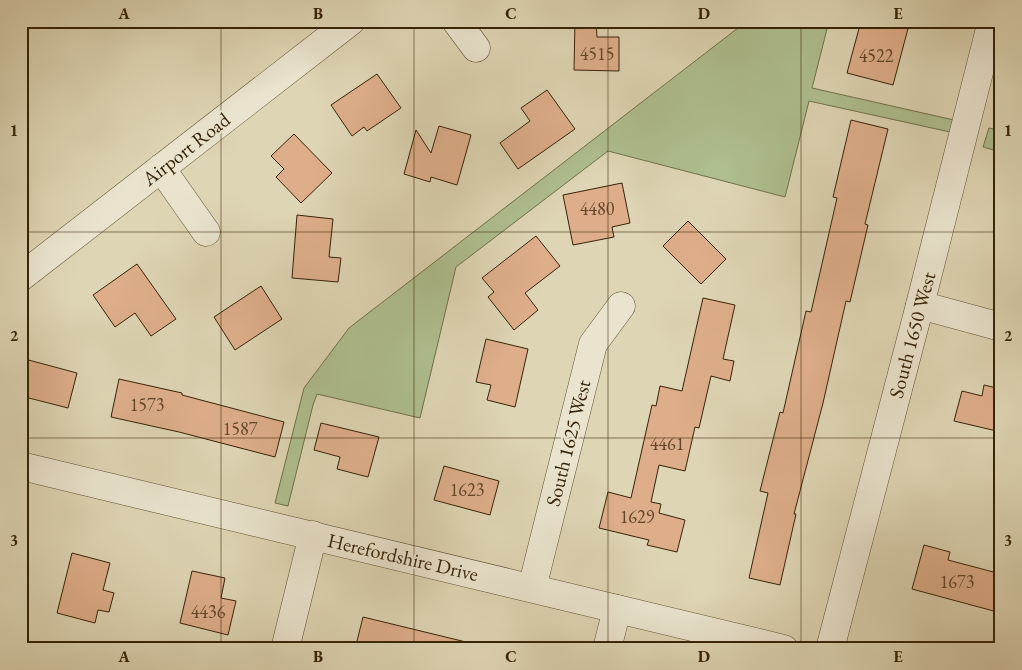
<svg xmlns="http://www.w3.org/2000/svg" width="1022" height="670" viewBox="0 0 1022 670" font-family="'EB Garamond',serif">
<style>
.green{fill:#aebe8f;stroke:#72704a}
.building{fill:#deae8b;stroke:#362306}
.lines{fill:none;stroke-linecap:round;stroke-linejoin:round}
.minor-casing{stroke:#605032;stroke-width:29}
.minor{stroke:#eae4ce;stroke-width:28}
.grid{fill:none;stroke:#362306;stroke-width:1;stroke-opacity:0.55}
.labels{text-anchor:middle;stroke-width:4;stroke-linejoin:round;paint-order:stroke}
.number-label{font-size:18px;fill:#604627}
.street-label{font-size:20px;fill:#362306;stroke:#eae4ce}
.neatline{fill:none;stroke:#362306;stroke-width:2}
.grid-label{font-size:16px;text-anchor:middle;font-weight:bold;fill:#362306}
</style>
<rect width="100%" height="100%" fill="#ded5b4"/>
<filter id="stains"><feTurbulence type="fractalNoise" baseFrequency=".004" numOctaves="4"/><feColorMatrix values="0 0 0 0 .2 0 0 0 0 .09 0 0 0 0 .02 0 0 0 .5 -.17"/></filter>
<radialGradient id="worn" r=".72"><stop offset=".6" stop-color="#630" stop-opacity="0"/><stop offset="1" stop-color="#630" stop-opacity=".3"/></radialGradient>
<g class="green">
<path d="M 747,21 L 829,21 L 812,88 L 954,120 L 950,132 L 809,101 L 785,197 L 608,151 L 456,267 L 420,418 L 317,394 L 313,405 L 288,506 L 275,503 L 304,388 L 349,328 Z"/>
<path d="M 989,128 L 1001,131 L 1001,152 L 983,147 Z"/>
</g>
<g class="building">
<path d="M 575,21 L 596,21 L 597,37 L 619,37 L 619,71 L 574,70 Z"/>
<path d="M 861,21 L 910,21 L 893,85 L 847,73 Z"/>
<path d="M 377,74 L 401,108 L 367,131 L 364,127 L 352,136 L 331,105 Z"/>
<path d="M 547,90 L 575,129 L 518,169 L 500,143 L 530,121 L 521,108 Z"/>
<path d="M 851,120 L 888,129 L 865,224 L 868,225 L 850,302 L 846,301 L 823,403 L 794,514 L 796,514 L 780,585 L 749,578 L 768,493 L 760,491 L 780,412 L 783,413 L 806,311 L 811,312 L 837,198 L 833,197 Z"/>
<path d="M 439,126 L 471,135 L 457,185 L 431,177 L 430,182 L 404,174 L 416,130 L 431,153 Z"/>
<path d="M 294,134 L 332,173 L 301,203 L 276,177 L 284,169 L 271,156 Z"/>
<path d="M 622,183 L 630,223 L 612,227 L 614,237 L 573,245 L 563,195 Z"/>
<path d="M 297,215 L 333,219 L 329,257 L 341,258 L 338,282 L 292,278 Z"/>
<path d="M 688,221 L 726,259 L 701,284 L 663,246 Z"/>
<path d="M 536,236 L 560,266 L 525,293 L 538,310 L 514,330 L 488,297 L 494,292 L 482,278 Z"/>
<path d="M 137,264 L 176,319 L 151,336 L 135,313 L 115,327 L 93,295 Z"/>
<path d="M 261,286 L 282,319 L 235,350 L 214,317 Z"/>
<path d="M 703,298 L 735,305 L 723,359 L 734,361 L 730,381 L 711,376 L 699,428 L 695,427 L 685,471 L 659,465 L 651,502 L 661,504 L 659,513 L 685,520 L 677,552 L 647,545 L 649,540 L 599,528 L 608,492 L 631,498 L 652,405 L 656,406 L 660,386 L 682,391 Z"/>
<path d="M 486,339 L 528,349 L 515,407 L 487,400 L 491,385 L 476,382 Z"/>
<path d="M 21,358 L 77,373 L 68,408 L 21,396 Z"/>
<path d="M 119,379 L 182,393 L 182,395 L 284,422 L 275,457 L 179,432 L 111,417 Z"/>
<path d="M 984,385 L 1001,389 L 1001,432 L 954,421 L 962,391 L 982,396 Z"/>
<path d="M 321,423 L 379,437 L 368,477 L 337,469 L 340,457 L 314,450 Z"/>
<path d="M 444,466 L 499,481 L 490,515 L 434,500 Z"/>
<path d="M 924,545 L 950,552 L 948,560 L 1001,574 L 1001,613 L 912,589 Z"/>
<path d="M 72,553 L 110,563 L 103,590 L 114,593 L 109,612 L 98,610 L 95,623 L 57,613 Z"/>
<path d="M 192,571 L 225,578 L 221,598 L 236,601 L 228,635 L 180,623 Z"/>
<path d="M 363,617 L 466,642 L 465,649 L 355,649 Z"/>
</g>
<g class="lines">
<defs>
<g id="minor">
<path d="M 456,21 L 476,48"/>
<path d="M 161,168 L 206,232"/>
<path d="M 21,277 L 351,21"/>
<path d="M 920,305 L 1001,327"/>
<path d="M 21,466 L 784,649"/>
<path d="M 532,588 L 593,344 L 621,306"/>
<path d="M 285,649 L 313,535"/>
<path d="M 607,649 L 617,609"/>
<path d="M 830,649 L 920,305 L 992,21"/>
</g>
</defs>
<use href="#minor" class="minor-casing"/>
<use href="#minor" class="minor"/>
</g>
<path class="grid" d="M 221,21 L 221,649M 414,21 L 414,649M 608,21 L 608,649M 801,21 L 801,649M 21,232 L 1001,232M 21,438 L 1001,438"/>
<g class="labels">
<g class="number-label">
<text x="597" y="60">4515</text>
<text x="876" y="62">4522</text>
<text x="597" y="215">4480</text>
<text x="147" y="411">1573</text>
<text x="240" y="435">1587</text>
<text x="667" y="450">4461</text>
<text x="467" y="496">1623</text>
<text x="637" y="523">1629</text>
<text x="957" y="588">1673</text>
<text x="208" y="618">4436</text>
</g>
<g class="street-label">
<text transform="translate(186 149) rotate(-38)" y="7">Airport Road</text>
<text transform="translate(912 335) rotate(-75)" y="7">South 1650 West</text>
<text transform="translate(568 443) rotate(-76)" y="7">South 1625 West</text>
<text transform="translate(403 557) rotate(13)" y="7">Herefordshire Drive</text>
</g>
</g>
<rect width="1022" height="670" fill="none" stroke="#ded5b4" stroke-width="55"/>
<rect x="28" y="28" width="966" height="614" class="neatline"/>
<g class="grid-label">
<text x="124" y="19">A</text>
<text x="318" y="19">B</text>
<text x="511" y="19">C</text>
<text x="704" y="19">D</text>
<text x="898" y="19">E</text>
<text x="14" y="136">1</text>
<text x="1008" y="136">1</text>
<text x="14" y="341">2</text>
<text x="1008" y="341">2</text>
<text x="14" y="546">3</text>
<text x="1008" y="546">3</text>
<text x="124" y="662">A</text>
<text x="318" y="662">B</text>
<text x="511" y="662">C</text>
<text x="704" y="662">D</text>
<text x="898" y="662">E</text>
</g>
<rect width="100%" height="100%" filter="url(#stains)"/>
<rect width="100%" height="100%" fill="url(#worn)"/>
</svg>
